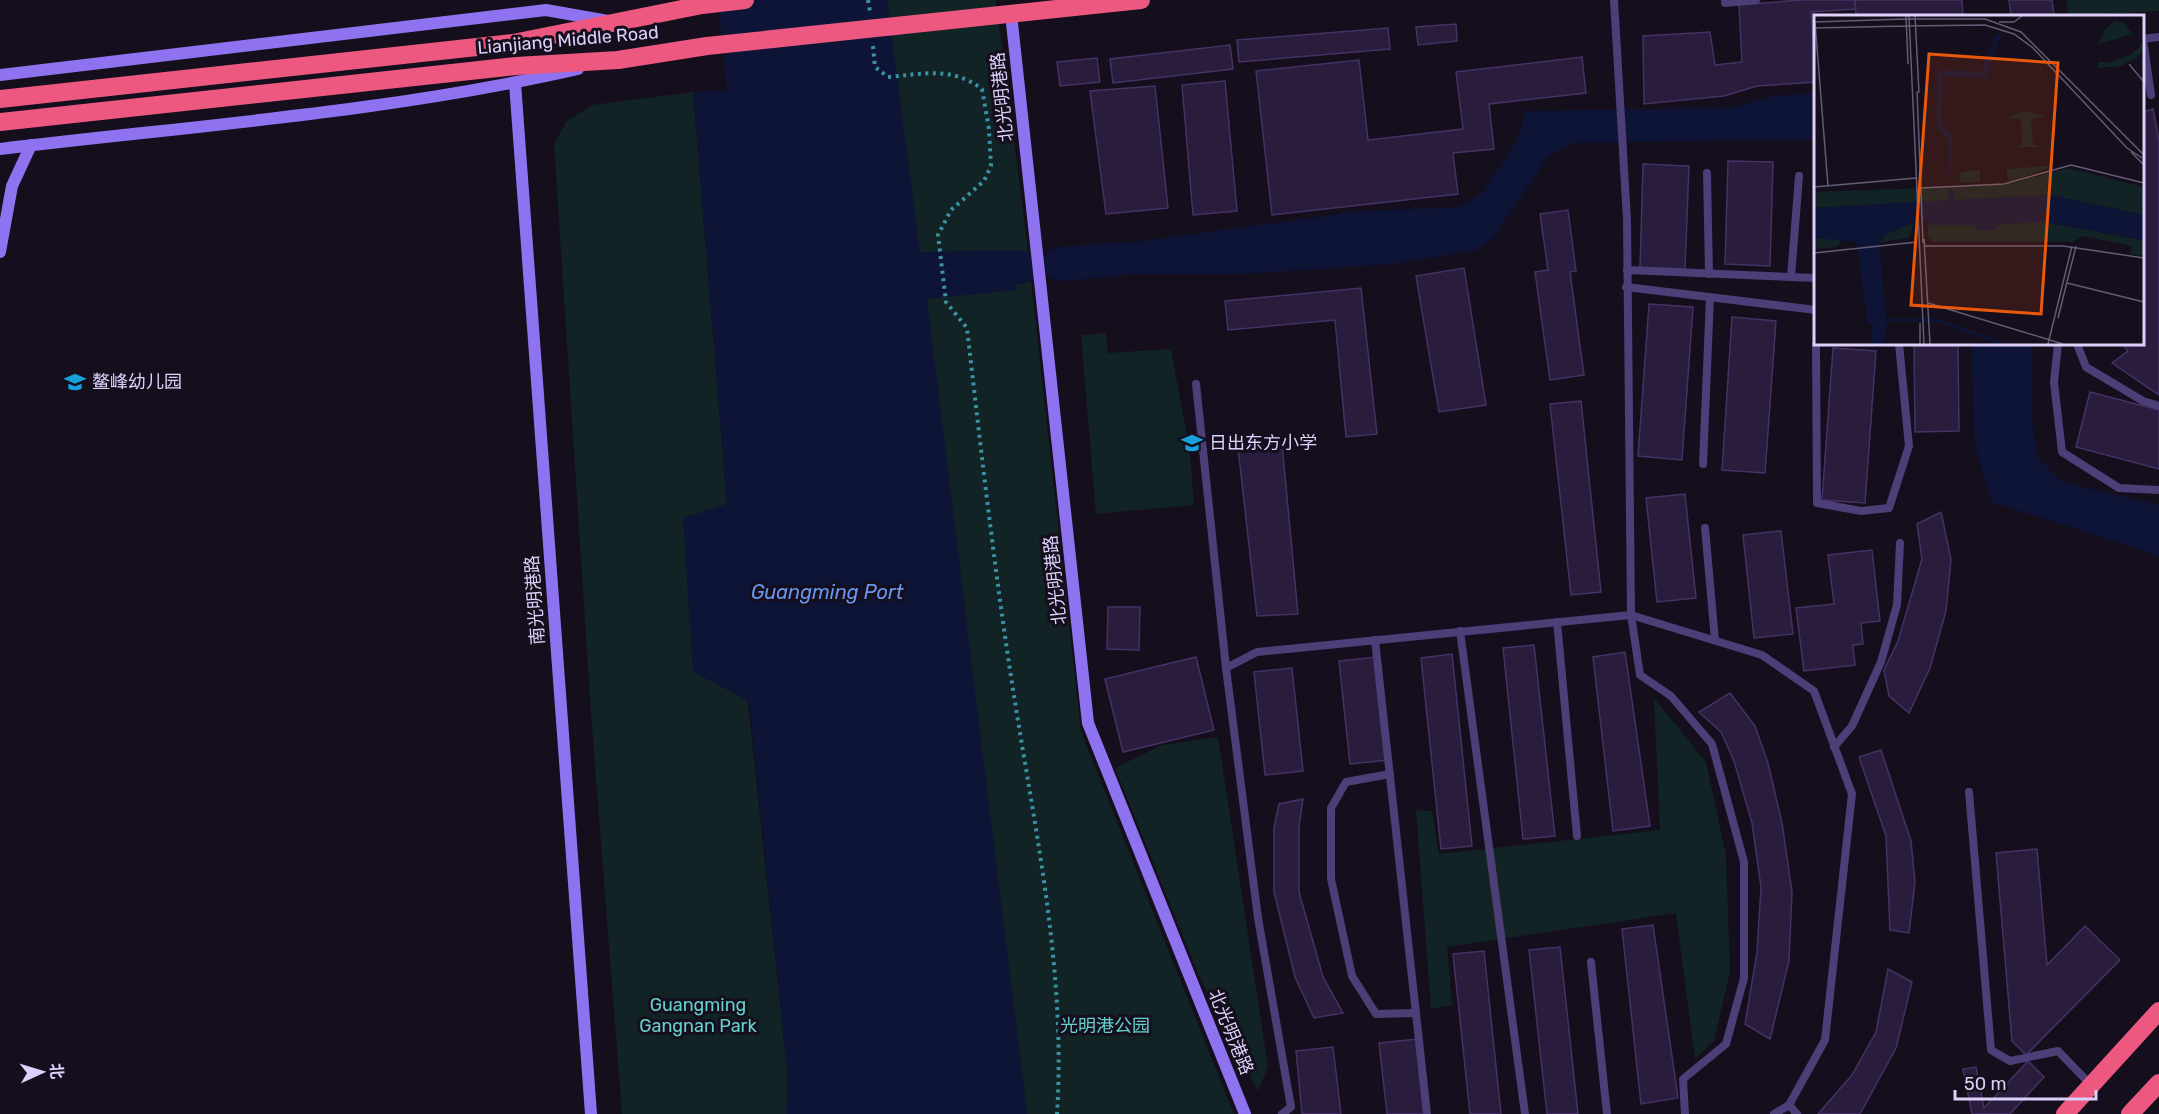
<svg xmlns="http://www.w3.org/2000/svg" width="2159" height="1114" viewBox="0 0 2159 1114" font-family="Rubik,'Noto Sans SC',sans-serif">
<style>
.green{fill:#122326}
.water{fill:#0e1436}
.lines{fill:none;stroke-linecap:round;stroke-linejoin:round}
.river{stroke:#0e1436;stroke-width:34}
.building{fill:#291c3c;stroke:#463165;stroke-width:1.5}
.path{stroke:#3a93a3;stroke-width:4;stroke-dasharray:3 4.5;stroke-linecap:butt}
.lane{stroke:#4c3e77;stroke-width:8}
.secondary{stroke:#8f72ef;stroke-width:12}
.highway{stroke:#ec5880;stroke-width:18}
.labels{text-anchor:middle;stroke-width:6;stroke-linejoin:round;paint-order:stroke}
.street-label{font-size:18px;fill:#ddd0fa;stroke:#140e1d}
.poi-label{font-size:18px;fill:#ddd0fa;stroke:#140e1d;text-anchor:start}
.park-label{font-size:18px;fill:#65d1cc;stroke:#140e1d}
.water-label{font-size:20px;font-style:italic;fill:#6995ee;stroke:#140e1d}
.inset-river{fill:none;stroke:#0e1436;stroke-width:3}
.inset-road{fill:none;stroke:#645c75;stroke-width:1.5}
.view{fill:#e8590c;fill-opacity:0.15;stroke:#e8590c;stroke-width:3}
.inset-edge{fill:none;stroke:#ddd0fa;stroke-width:3}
</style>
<rect width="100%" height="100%" fill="#140e1d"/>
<g class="green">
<path d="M 887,0 L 996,0 L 1026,234 L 1081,732 L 1234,1114 L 1027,1114 Z"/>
<path d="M 2067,0 L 2159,0 L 2159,11 L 2068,16 Z"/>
<path d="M 693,92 L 727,505 L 788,1079 L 786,1114 L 622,1114 L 591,713 L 554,144 L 566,122 L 592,105 Z"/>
<path d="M 1106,333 L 1108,353 L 1171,349 L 1190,452 L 1194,505 L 1096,514 L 1081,335 Z"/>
<path d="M 1654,698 L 1706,762 L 1726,855 L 1730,972 L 1714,1041 L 1695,1059 L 1676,913 L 1447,947 L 1452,1005 L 1431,1009 L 1416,810 L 1432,811 L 1439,854 L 1660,830 Z"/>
<path d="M 1218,737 L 1268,1067 L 1258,1091 L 1199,976 L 1115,768 L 1162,745 Z"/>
</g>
<g class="water">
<path d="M 718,0 L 887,0 L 920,252 L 1011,250 L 1017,290 L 927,299 L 1027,1114 L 786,1114 L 788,1079 L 749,701 L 693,672 L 683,518 L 727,504 L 693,92 L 727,90 Z"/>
<path d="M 1815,93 L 1815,139 L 1573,143 L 1548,157 L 1492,239 L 1477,250 L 1393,264 L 1242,274 L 1087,274 L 1074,262 L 1083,249 L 1361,211 L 1460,207 L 1482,193 L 1510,152 L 1519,136 L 1525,111 L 1730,108 L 1774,96 Z"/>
<path d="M 1971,344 L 2031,344 L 2031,412 L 2037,457 L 2062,482 L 2159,505 L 2159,556 L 1992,502 L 1975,446 Z"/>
</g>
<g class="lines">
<g class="river">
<path d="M 1060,264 L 1120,259"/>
<path d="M 967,270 L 1021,267"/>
</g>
</g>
<g class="building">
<path d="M 1801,0 L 1855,0 L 1856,9 L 1811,12 L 1816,82 L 1757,86 L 1724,96 L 1644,104 L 1643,36 L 1710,32 L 1715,65 L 1742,62 L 1739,5 Z"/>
<path d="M 1855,0 L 1962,0 L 1963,16 L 1856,16 Z"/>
<path d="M 2009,0 L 2052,0 L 2054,16 L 2011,16 Z"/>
<path d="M 1456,24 L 1457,41 L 1418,45 L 1416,27 Z"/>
<path d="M 1388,28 L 1390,49 L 1239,62 L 1237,40 Z"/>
<path d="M 1230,45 L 1233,69 L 1113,83 L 1110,59 Z"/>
<path d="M 1582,57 L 1586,93 L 1489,104 L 1494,149 L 1453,153 L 1458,194 L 1272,215 L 1256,71 L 1359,60 L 1368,140 L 1463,129 L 1456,72 Z"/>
<path d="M 1097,58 L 1100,82 L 1060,86 L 1057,62 Z"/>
<path d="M 1225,81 L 1237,211 L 1193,215 L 1182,85 Z"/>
<path d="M 1155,86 L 1168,208 L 1106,214 L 1090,91 Z"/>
<path d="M 2153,109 L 2159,140 L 2159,395 L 2112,363 L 2128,351 L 2123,344 L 2142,344 L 2142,112 Z"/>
<path d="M 1728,161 L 1773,162 L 1770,266 L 1725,264 Z"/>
<path d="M 1643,164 L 1689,166 L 1685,269 L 1640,268 Z"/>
<path d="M 1568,210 L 1576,271 L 1570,272 L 1584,375 L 1550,380 L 1535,272 L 1548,270 L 1540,214 Z"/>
<path d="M 1464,268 L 1486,405 L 1439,412 L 1416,276 Z"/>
<path d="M 1361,288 L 1377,434 L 1346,437 L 1335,320 L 1228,330 L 1225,301 Z"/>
<path d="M 1649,304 L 1693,307 L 1682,460 L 1638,456 Z"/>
<path d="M 1732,317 L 1776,321 L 1765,473 L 1722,470 Z"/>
<path d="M 1914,344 L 1958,344 L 1959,431 L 1915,432 Z"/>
<path d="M 1833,348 L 1876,351 L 1865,503 L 1822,500 Z"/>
<path d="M 2090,392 L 2159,410 L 2159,469 L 2076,447 Z"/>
<path d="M 1581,401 L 1601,592 L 1571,595 L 1550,404 Z"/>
<path d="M 1282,444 L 1298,614 L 1257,616 L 1238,448 Z"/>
<path d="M 1685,494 L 1696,598 L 1657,602 L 1646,498 Z"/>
<path d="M 1941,512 L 1951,559 L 1946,611 L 1930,668 L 1909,713 L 1889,696 L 1884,670 L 1898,641 L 1922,559 L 1917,524 Z"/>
<path d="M 1781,531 L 1793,634 L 1754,638 L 1743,535 Z"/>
<path d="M 1872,550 L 1880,621 L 1861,623 L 1863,644 L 1853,645 L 1855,665 L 1804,671 L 1796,608 L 1834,604 L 1828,555 Z"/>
<path d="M 1108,607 L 1140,607 L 1139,650 L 1107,649 Z"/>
<path d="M 1534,645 L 1555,836 L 1523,839 L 1503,648 Z"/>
<path d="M 1625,652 L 1650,826 L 1613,831 L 1593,657 Z"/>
<path d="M 1452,654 L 1472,846 L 1441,849 L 1421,658 Z"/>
<path d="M 1196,657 L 1214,730 L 1123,752 L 1105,679 Z"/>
<path d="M 1377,657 L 1388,760 L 1350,764 L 1339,661 Z"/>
<path d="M 1292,668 L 1303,771 L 1265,775 L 1254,672 Z"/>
<path d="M 1730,693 L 1755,726 L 1768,763 L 1782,823 L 1792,892 L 1789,961 L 1770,1039 L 1745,1024 L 1757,952 L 1761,887 L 1752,823 L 1734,761 L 1721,732 L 1699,712 Z"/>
<path d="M 1881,750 L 1911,841 L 1915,882 L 1909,933 L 1890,930 L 1886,836 L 1859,757 Z"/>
<path d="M 1303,799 L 1299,826 L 1299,892 L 1323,977 L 1343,1013 L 1314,1018 L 1295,977 L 1274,892 L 1274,828 L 1279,804 Z"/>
<path d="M 2037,849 L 2047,965 L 2085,926 L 2120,960 L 2026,1055 L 2012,1041 L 1996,853 Z"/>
<path d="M 1653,925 L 1678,1098 L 1641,1104 L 1622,929 Z"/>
<path d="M 1560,947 L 1578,1114 L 1547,1114 L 1529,950 Z"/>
<path d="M 1484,951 L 1501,1114 L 1470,1114 L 1453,954 Z"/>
<path d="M 1888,969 L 1912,982 L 1896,1048 L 1860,1114 L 1818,1114 L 1852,1075 L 1876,1032 Z"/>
<path d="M 1417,1039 L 1425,1114 L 1387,1114 L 1379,1043 Z"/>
<path d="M 1333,1047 L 1341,1114 L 1302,1114 L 1296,1051 Z"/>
<path d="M 2028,1061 L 2044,1077 L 2010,1114 L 1972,1114 L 1963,1069 L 1976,1067 L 1984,1108 Z"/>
</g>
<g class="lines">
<g class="path">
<path d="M 868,0 L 870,12"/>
<path d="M 873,46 L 875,67 L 888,77 C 923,74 951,66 982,89 L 989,129 L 991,166 L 984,181 L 951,210 L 938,235 L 946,302 L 967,328 C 981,450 995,575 1014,696 C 1036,835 1066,973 1057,1114"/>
</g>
<g class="lane">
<path d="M 1725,0 L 1725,3 L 1756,0"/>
<path d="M 2142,39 L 2159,37"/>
<path d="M 2143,39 L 2151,95"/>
<path d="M 1707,173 L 1709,274"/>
<path d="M 1627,270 L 1816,278"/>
<path d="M 1791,277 L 1799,176"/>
<path d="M 1626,287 L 1816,310"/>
<path d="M 1816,344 L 1817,503 L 1861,511 L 1889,508 L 1909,446 L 1899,344"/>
<path d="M 2058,344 L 2054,382 L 2062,452 L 2119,488 L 2159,490"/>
<path d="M 2077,344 L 2086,367 L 2143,401 L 2159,406"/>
<path d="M 1196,384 L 1226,668"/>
<path d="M 1703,464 L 1710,297"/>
<path d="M 1705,528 L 1715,640"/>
<path d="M 1557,622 L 1577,836"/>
<path d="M 1460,631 L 1525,1114"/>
<path d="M 1375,640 L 1427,1114"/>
<path d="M 1834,747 L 1852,726 L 1881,662 L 1897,605 L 1900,543"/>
<path d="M 1390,774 L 1346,782 L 1331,808 L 1331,879 L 1352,976 L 1376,1014 L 1416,1013"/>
<path d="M 1969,792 L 1991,1050 L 2010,1061 L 2058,1051 L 2091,1085"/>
<path d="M 1591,962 L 1607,1114"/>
<path d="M 1282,1114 L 1291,1107 L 1258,918 L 1226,668 L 1257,652 L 1631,615 L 1627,219 L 1614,0"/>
<path d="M 1685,1114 L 1683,1079 L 1726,1044 L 1744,978 L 1744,862 L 1712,744 L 1671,696 L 1640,675 L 1631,615 L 1762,655 L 1814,691 L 1852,794 L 1825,1040 L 1789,1105 L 1797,1114"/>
<path d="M 1774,1114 L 1789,1105"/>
</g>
<g class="secondary">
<path d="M 1011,14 L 1088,723 L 1245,1114"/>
<path d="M 0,75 L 546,10 L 608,21"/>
<path d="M 515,83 L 591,1114"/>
<path d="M 0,149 C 191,126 390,112 578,69"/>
<path d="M 0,252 L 12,186 L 31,145"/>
</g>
<g class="highway">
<path d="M 0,99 L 513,43 L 702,5 L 745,0"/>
<path d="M 0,122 L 516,66 L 618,60 L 707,46 L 1141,0"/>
<path d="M 2065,1114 L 2159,1011"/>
<path d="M 2130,1114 L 2159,1083"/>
</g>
</g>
<defs>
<symbol id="school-bare" viewBox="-9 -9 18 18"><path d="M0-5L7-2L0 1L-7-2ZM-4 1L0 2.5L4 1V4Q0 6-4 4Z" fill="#19a0dc" stroke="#140e1d" stroke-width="2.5" paint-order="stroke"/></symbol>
</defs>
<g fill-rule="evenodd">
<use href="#school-bare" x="60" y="367" width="30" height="30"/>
<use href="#school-bare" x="1177" y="428" width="30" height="30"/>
</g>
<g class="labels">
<g class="street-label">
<text transform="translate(568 40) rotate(-5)" y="6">Lianjiang Middle Road</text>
<text transform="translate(1002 97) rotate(-96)" y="6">北光明港路</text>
<text transform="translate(1055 580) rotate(-96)" y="6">北光明港路</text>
<text transform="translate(535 600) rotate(-94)" y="6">南光明港路</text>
<text transform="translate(1231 1032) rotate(68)" y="6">北光明港路</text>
</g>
<g class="poi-label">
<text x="92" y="388">鳌峰幼儿园</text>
<text x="1209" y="449">日出东方小学</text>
</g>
<g class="park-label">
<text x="698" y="1011">Guangming<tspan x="698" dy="21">Gangnan Park</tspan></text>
<text x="1105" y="1032">光明港公园</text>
</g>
<g class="water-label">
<text x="827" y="599">Guangming Port</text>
</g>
</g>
<g transform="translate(1814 15)">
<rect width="330" height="330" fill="#140e1d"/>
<path d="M 301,6 L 308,7 L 319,19 L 284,29 L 292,13 ZM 325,26 L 330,34 L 324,42 L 307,51 L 284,53 L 284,47 L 297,47 L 316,40 L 326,32 ZM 211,96 L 234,102 L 217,103 L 219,129 L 226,132 L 203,132 L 208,129 L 207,104 L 192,103 ZM 232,151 L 234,153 L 196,167 L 193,161 L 193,154 ZM 253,153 L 330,172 L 330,200 L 236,180 L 0,193 L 0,177 L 191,170 ZM 166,155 L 166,167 L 145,167 L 147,157 ZM 100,207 L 96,222 L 65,228 L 72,219 ZM 229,207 L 330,225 L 330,241 L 316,239 L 318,231 L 268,221 L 259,227 L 119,227 L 114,222 L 114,210 L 162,210 L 163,215 L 181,215 L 185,209 ZM 0,223 L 25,223 L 26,228 L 23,232 L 0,234 Z" fill="#122326"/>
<path d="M 182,19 L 187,20 L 172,63 L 129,62 L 127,108 L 138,120 L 137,167 L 133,122 L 123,114 L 123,59 L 131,55 L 167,57 ZM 135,174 L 139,174 L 140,185 L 236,180 L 330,200 L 330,225 L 229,207 L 185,209 L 181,215 L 163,215 L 162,210 L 114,210 L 113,206 L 104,206 L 81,214 L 65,225 L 73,311 L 69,329 L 57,329 L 58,310 L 53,307 L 43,227 L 0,223 L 0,193 L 134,185 Z" fill="#0e1436"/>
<path class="inset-river" d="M 66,305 L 122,305 L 190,329"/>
<path class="inset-road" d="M 92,1 L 94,49M 95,1 L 110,329M 101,1 L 105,78M 93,4 L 171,4 L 207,17 L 330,140M 0,7 L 92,4M 1,7 L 14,171M 185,7 L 200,7 L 208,1M 93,11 L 171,10 L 200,19 L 219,33 L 313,133 L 328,143M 0,13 L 92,11M 315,49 L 330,67M 103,76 L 109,228M 317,137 L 330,150M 0,172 L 102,163M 107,173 L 190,169 L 257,150 L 330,168M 110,224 L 116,329M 111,231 L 249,231 L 330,243M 0,238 L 103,227M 253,268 L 330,287M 114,288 L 249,329M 244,303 L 262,231M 106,308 L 106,329M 234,329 L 258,231"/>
<path class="view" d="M 115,39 L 244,48 L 227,299 L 97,290 Z"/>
<rect width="330" height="330" class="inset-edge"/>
</g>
<g transform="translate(42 1072) rotate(86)" stroke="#140e1d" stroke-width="4.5" paint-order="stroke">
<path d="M0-4.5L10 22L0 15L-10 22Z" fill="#ddd0fa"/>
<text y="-9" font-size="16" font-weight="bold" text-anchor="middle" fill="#ddd0fa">北</text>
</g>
<path d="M1955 1090v9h141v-9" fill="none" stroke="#ddd0fa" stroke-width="3"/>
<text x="1964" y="1090" font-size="18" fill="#ddd0fa" stroke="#140e1d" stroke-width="4.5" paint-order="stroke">50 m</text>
</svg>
